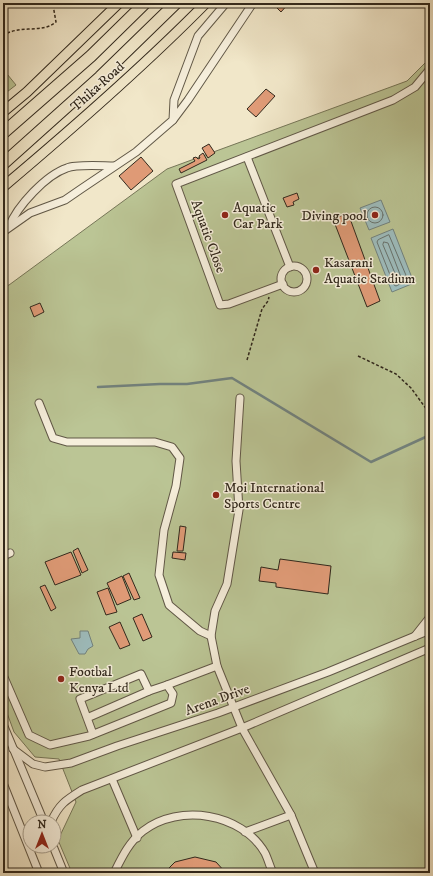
<svg xmlns="http://www.w3.org/2000/svg" width="433" height="876" viewBox="0 0 433 876" font-family="'IM FELL DW Pica',serif">
<style>
.green{fill:#bbc595;stroke:#767658}
.water{fill:#9ebebf;stroke:#72827e}
.lines{fill:none;stroke-linecap:round;stroke-linejoin:round}
.shore{stroke:#68736e;stroke-width:1}
.stream{stroke:#72827e;stroke-width:2.5}
.building{fill:#e09b77;stroke:#31281c}
.minor-casing{stroke:#615847;stroke-width:9}
.major-casing{stroke:#31281c;stroke-width:11}
.highway-casing{stroke:#31281c;stroke-width:13}
.path{stroke:#31281c;stroke-width:1.5;stroke-dasharray:3 2;stroke-linecap:butt}
.minor{stroke:#f6efdc;stroke-width:7}
.major{stroke:#f1e7c9;stroke-width:9}
.highway{stroke:#f1e7c9;stroke-width:11}
.poi-dot{fill:#8f2418;stroke:#f6efdc;stroke-width:1.5}
.labels{text-anchor:middle;stroke-width:3;stroke-linejoin:round;paint-order:stroke}
.street-label{font-size:14px;fill:#31281c;stroke:#f6efdc}
.poi-label{font-size:14px;fill:#31281c;stroke:#f6efdc;text-anchor:start}
</style>
<rect width="100%" height="100%" fill="#f1e7c9"/>
<filter id="stains"><feTurbulence type="fractalNoise" baseFrequency=".005" numOctaves="4"/><feColorMatrix values="0 0 0 0 .2 0 0 0 0 .09 0 0 0 0 .02 0 0 0 .5 -.17"/></filter>
<radialGradient id="worn" r=".72"><stop offset=".6" stop-color="#630" stop-opacity="0"/><stop offset="1" stop-color="#630" stop-opacity=".3"/></radialGradient>
<g class="green">
<path d="M 430,58 L 430,873 L 72,873 L 58,840 L 76,802 L 59,759 L 35,757 L 14,732 L 3,702 L 3,287 L 9,285 L 167,169 L 407,81 Z"/>
<path d="M 3,69 L 16,85 L 3,95 Z"/>
</g>
<g class="water">
<path d="M 381,200 L 390,222 L 369,230 L 360,208 Z"/>
<path d="M 393,229 L 414,283 L 392,292 L 371,238 Z"/>
<path d="M 80,631 L 88,631 L 93,646 L 88,649 L 85,654 L 79,654 L 71,639 L 80,638 Z"/>
</g>
<g class="lines">
<g class="shore">
<circle cx="375" cy="215" r="8"/>
<path d="M 389,235 L 408,280 L 396,286 L 394,285 L 377,242 L 378,240 Z"/>
<path d="M 384,242 L 388,243 L 401,277 L 400,279 L 397,278 L 383,245 Z"/>
</g>
<path class="stream" d="M 98,387 L 160,384 L 187,384 L 232,378 L 371,462 L 430,435"/>
</g>
<g class="building">
<path d="M 274,3 L 289,3 L 281,12 L 273,4 Z"/>
<path d="M 266,89 L 275,96 L 256,117 L 247,109 Z"/>
<path d="M 209,144 L 215,153 L 208,158 L 202,148 Z"/>
<path d="M 203,153 L 207,160 L 181,173 L 179,169 L 195,161 L 193,158 L 196,157 L 198,159 L 200,158 L 199,156 Z"/>
<path d="M 141,157 L 153,171 L 131,190 L 119,176 Z"/>
<path d="M 297,193 L 299,199 L 293,202 L 294,205 L 287,207 L 283,198 Z"/>
<path d="M 348,213 L 380,301 L 367,307 L 333,219 Z"/>
<path d="M 40,303 L 44,312 L 34,317 L 30,307 Z"/>
<path d="M 180,526 L 186,527 L 183,551 L 177,551 Z"/>
<path d="M 78,548 L 88,570 L 82,573 L 73,551 Z"/>
<path d="M 71,552 L 81,575 L 55,585 L 45,562 Z"/>
<path d="M 173,552 L 186,553 L 185,560 L 172,558 Z"/>
<path d="M 280,559 L 331,566 L 328,594 L 276,587 L 276,583 L 259,581 L 261,567 L 278,570 Z"/>
<path d="M 129,573 L 140,598 L 134,600 L 123,576 Z"/>
<path d="M 122,576 L 131,599 L 117,605 L 107,583 Z"/>
<path d="M 45,585 L 56,608 L 51,611 L 40,587 Z"/>
<path d="M 108,588 L 117,612 L 106,615 L 97,592 Z"/>
<path d="M 142,614 L 152,637 L 143,641 L 133,618 Z"/>
<path d="M 120,622 L 130,645 L 120,649 L 109,627 Z"/>
<path d="M 195,857 L 216,862 L 226,873 L 164,873 L 175,862 Z"/>
</g>
<g class="lines">
<defs>
<g id="minor">
<path d="M 173,120 L 188,100 L 253,3"/>
<path d="M 247,157 L 290,267"/>
<path d="M 9,227 C 17,206 46,175 67,168 C 76,164 103,166 114,166"/>
<path d="M 3,232 L 30,213 L 65,200 L 81,189 L 136,152 L 173,120 L 174,100 L 198,36 L 226,3"/>
<circle cx="294" cy="279" r="13"/>
<path d="M 283,284 L 229,304 L 220,305 L 176,184 L 393,100 L 415,87 L 430,69"/>
<path d="M 240,398 L 236,461 L 239,510 L 227,584 L 215,611 L 211,636 L 217,666 L 242,728 L 291,815 L 315,873"/>
<path d="M 39,403 L 53,438 L 67,442 L 155,442 L 172,447 L 180,458 L 176,486 L 164,530 L 159,575 L 169,605 L 200,631 L 211,636"/>
<path d="M 3,556 L 10,553"/>
<path d="M 415,636 L 430,617"/>
<path d="M 3,675 L 29,735 L 50,745 L 89,736 L 171,703 L 173,694 L 167,685 L 217,666"/>
<path d="M 149,691 L 167,685"/>
<path d="M 87,718 L 149,691 L 141,674 L 80,699 L 93,734"/>
<path d="M 3,724 L 44,822"/>
<path d="M 13,749 L 33,764 L 45,767 L 71,763 L 117,746 L 218,713 L 328,672 L 430,630"/>
<path d="M 112,779 L 137,838"/>
<path d="M 3,783 L 39,873"/>
<path d="M 51,822 C 59,804 66,800 82,790 L 242,728 L 430,648"/>
<path d="M 245,832 L 291,815"/>
<path d="M 53,846 L 64,873"/>
<path d="M 114,873 C 122,857 129,842 143,831 C 179,803 242,813 265,853 C 268,859 270,867 273,873"/>
</g>
<g id="major">
<path d="M 3,112 L 27,92 L 119,3"/>
<path d="M 3,187 C 73,128 142,68 206,3"/>
</g>
<g id="highway">
<path d="M 3,133 L 91,56 L 145,3"/>
<path d="M 3,164 L 100,77 L 176,3"/>
</g>
</defs>
<use href="#minor" class="minor-casing"/>
<use href="#major" class="major-casing"/>
<use href="#highway" class="highway-casing"/>
<g class="path">
<path d="M 3,36 C 18,24 42,34 56,22 L 53,5 L 55,3"/>
<path d="M 358,356 L 396,374 L 411,388 L 430,414"/>
<path d="M 247,360 L 262,309 L 268,301 L 269,297"/>
</g>
<use href="#minor" class="minor"/>
<use href="#major" class="major"/>
<use href="#highway" class="highway"/>
</g>
<g class="poi-dot">
<circle cx="225" cy="215" r="4"/>
<circle cx="375" cy="215" r="4"/>
<circle cx="316" cy="270" r="4"/>
<circle cx="216" cy="495" r="4"/>
<circle cx="61" cy="679" r="4"/>
</g>
<g class="labels">
<g class="street-label">
<text transform="translate(97 86) rotate(-42)" y="5">Thika Road</text>
<text transform="translate(209 236) rotate(70)" y="5">Aquatic Close</text>
<text transform="translate(217 699) rotate(-20)" y="5">Arena Drive</text>
</g>
<g class="poi-label">
<text x="233" y="212">Aquatic<tspan x="233" dy="16">Car Park</tspan></text>
<text x="367" y="220" text-anchor="end">Diving pool</text>
<text x="324" y="267">Kasarani<tspan x="324" dy="16">Aquatic Stadium</tspan></text>
<text x="224" y="492">Moi International<tspan x="224" dy="16">Sports Centre</tspan></text>
<text x="69" y="676">Footbal<tspan x="69" dy="16">Kenya Ltd</tspan></text>
</g>
</g>
<rect width="433" height="876" fill="none" stroke="#f1e7c9" stroke-width="16"/>
<rect x="4" y="4" width="425" height="868" fill="none" stroke="#31281c" stroke-width="2"/>
<rect x="8" y="8" width="417" height="860" fill="none" stroke="#31281c"/>
<g transform="translate(42 834)"><circle r="19" fill="#f6efdc" stroke="#a79f8f"/>
<path d="M0-3L7 15L0 10L-7 15Z" fill="#8f2418"/>
<text y="-6" font-size="11" font-weight="bold" text-anchor="middle" fill="#31281c">N</text>
</g>
<rect width="100%" height="100%" filter="url(#stains)"/>
<rect width="100%" height="100%" fill="url(#worn)"/>
</svg>
